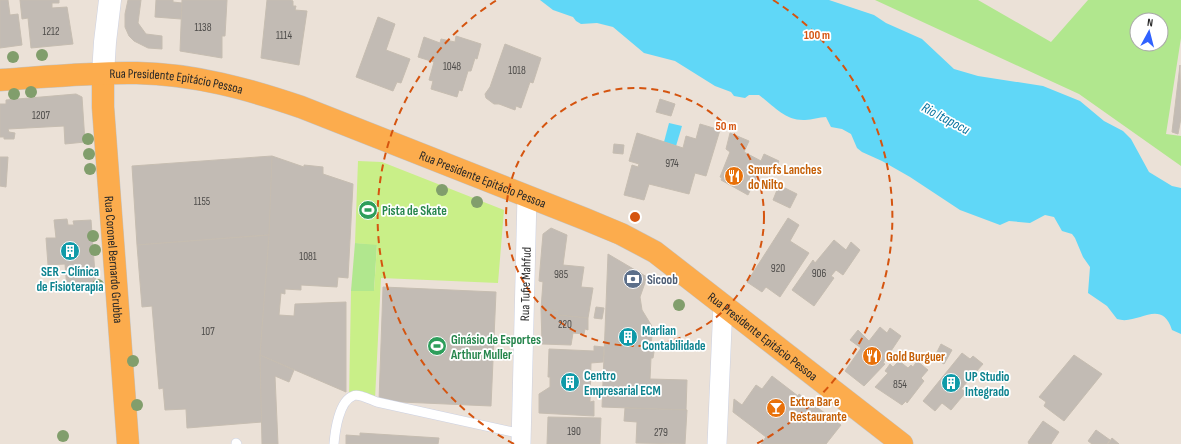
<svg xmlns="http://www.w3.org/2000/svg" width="1181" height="444" viewBox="0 0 1181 444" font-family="'Sofia Sans Condensed',sans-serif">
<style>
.green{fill:#b1e78e;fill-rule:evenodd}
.pitch{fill:#c9ef88}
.water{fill:#60d7f7}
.building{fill:#c2bbb4;stroke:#c6bdb1}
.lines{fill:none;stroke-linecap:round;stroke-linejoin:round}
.service-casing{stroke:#ccd1e2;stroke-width:10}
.minor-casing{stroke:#ccd1e2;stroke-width:20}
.secondary-casing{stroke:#ccd1e2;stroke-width:23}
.trunk-casing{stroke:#c3c3c3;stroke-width:23}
.service{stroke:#fff;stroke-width:9}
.minor{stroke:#fff;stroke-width:19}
.secondary{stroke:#fff;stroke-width:22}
.trunk{stroke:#fcac4d;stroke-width:22}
.tree{fill:#819e6c}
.ring{fill:none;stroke:#d5540f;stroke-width:2;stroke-dasharray:7 5}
.labels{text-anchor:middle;stroke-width:3.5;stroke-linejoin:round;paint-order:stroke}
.number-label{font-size:11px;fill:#4e4c4a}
.street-label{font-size:13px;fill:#272727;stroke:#fff}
.food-label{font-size:13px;font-weight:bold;fill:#c56008;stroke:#fff;text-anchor:start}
.leisure-label{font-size:13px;font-weight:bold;fill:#27864d;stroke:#fff;text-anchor:start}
.culture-label{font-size:13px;font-weight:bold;fill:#0d838f;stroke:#fff;text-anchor:start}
.service-label{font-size:13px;font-weight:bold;fill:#4e5e75;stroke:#fff;text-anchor:start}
.water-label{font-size:14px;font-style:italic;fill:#04719e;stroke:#fff}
.centre{fill:#d5540f;stroke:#fff;stroke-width:2}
.ring-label{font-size:12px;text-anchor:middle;font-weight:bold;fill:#d5540f;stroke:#fff;stroke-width:3.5;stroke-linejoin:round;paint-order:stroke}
</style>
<rect width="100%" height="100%" fill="#ebe1d7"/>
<g class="green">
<path d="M 875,0 L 978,0 L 1051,42 L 1088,0 L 1181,0 L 1181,38 L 1166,134 L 1181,136 L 1181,166 L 1079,94 ZM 1137,20 L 1161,20 L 1161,44 L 1137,44 Z"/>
<path d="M 355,243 L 377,244 L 374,291 L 351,291 Z"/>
</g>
<path class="pitch" d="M 358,161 L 382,162 L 504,210 L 498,283 L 381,278 L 375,399 L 349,400 L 351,291 L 374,291 L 377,245 L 355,243 Z"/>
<g class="water">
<path d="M 540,0 L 829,0 L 874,15 L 886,23 L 922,39 L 954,69 L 978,76 L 1043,86 L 1080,101 L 1104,121 L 1123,131 L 1131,139 L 1149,172 L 1172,186 L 1181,188 L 1181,334 L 1172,330 C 1161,297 1138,326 1117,319 L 1107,306 L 1088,293 L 1090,267 L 1083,257 L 1075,238 L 1072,234 L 1062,231 L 1054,217 L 1045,215 L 1030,223 L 1009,221 L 1000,225 L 960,210 L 910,177 L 882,161 L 862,152 L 857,148 L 851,134 L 842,129 L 831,127 L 826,117 C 819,117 812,120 805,120 C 785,121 774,106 759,95 L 749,95 L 745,98 L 734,96 L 731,92 L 715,86 L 675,61 L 644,53 L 613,27 L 597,23 L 581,24 L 576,21 L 573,17 L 553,10 Z"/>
<path d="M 669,123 L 682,126 L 676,146 L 664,142 Z"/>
</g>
<g class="building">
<path d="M 0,0 L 8,0 L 10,15 L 18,14 L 22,45 L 0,48 Z"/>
<path d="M 20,0 L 59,0 L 59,3 L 52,3 L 52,8 L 67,7 L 73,44 L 31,48 L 28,18 L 22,19 Z"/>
<path d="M 128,0 L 141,0 L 138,23 L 146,34 L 162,36 L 162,49 L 148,48 L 134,41 L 129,36 L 125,27 L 125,14 Z"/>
<path d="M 156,0 L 173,0 L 173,2 L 182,3 L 181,19 L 155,17 Z"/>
<path d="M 182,0 L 227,0 L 225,36 L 222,36 L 222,58 L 180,51 Z"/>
<path d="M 267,0 L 291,0 L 293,1 L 293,6 L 296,6 L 295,10 L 307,11 L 299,65 L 261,58 Z"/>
<path d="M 378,17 L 395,24 L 386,50 L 410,59 L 401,83 L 397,82 L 393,91 L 356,77 Z"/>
<path d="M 456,36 L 481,44 L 477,59 L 475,58 L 471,71 L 468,71 L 462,91 L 459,90 L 457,97 L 431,89 L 433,81 L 429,80 L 434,62 L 418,57 L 424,37 L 440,43 L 441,39 L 455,42 Z"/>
<path d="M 505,44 L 541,58 L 533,83 L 530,82 L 521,108 L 516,106 L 515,110 L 499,104 L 494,104 L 486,98 L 485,94 L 490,87 Z"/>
<path d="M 1180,65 L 1181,118 L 1178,134 L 1172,132 Z"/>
<path d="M 76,94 L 82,97 L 85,142 L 65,144 L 64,126 L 8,129 L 9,132 L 15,133 L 14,139 L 4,139 L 4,137 L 0,137 L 0,104 L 6,104 L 6,100 Z"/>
<path d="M 660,99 L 675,104 L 671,116 L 656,112 Z"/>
<path d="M 700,124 L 720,130 L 706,176 L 695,173 L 689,194 L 649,184 L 644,200 L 624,195 L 632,165 L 638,167 L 639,164 L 629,161 L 637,133 L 683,148 L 686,136 L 696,139 Z"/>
<path d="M 730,133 L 749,141 L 744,152 L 761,161 L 764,154 L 779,161 L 774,172 L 761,167 L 748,195 L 721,180 L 722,178 L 720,177 L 730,152 L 726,149 Z"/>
<path d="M 614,144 L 624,145 L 623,154 L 613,153 Z"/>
<path d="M 272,156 L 304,167 L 304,165 L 323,167 L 323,174 L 353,184 L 348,278 L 338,277 L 337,287 L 301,285 L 301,290 L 285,289 L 285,294 L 281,293 L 279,315 L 294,316 L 295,304 L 346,302 L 346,392 L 260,355 Z"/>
<path d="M 272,156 L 269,235 L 137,245 L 132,166 Z"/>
<path d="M 0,157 L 8,157 L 6,187 L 0,186 Z"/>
<path d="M 779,185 L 797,194 L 790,208 L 773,200 Z"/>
<path d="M 788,218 L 799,225 L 790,241 L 809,253 L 780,297 L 766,287 L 762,292 L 747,282 Z"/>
<path d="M 67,219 L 68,225 L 74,225 L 73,221 L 91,220 L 96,287 L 67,290 L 65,264 L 48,265 L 46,238 L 56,238 L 54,220 Z"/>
<path d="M 551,228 L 567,235 L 563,265 L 584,267 L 581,287 L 593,288 L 588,318 L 557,315 L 558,311 L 541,309 L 543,282 L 539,281 L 543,234 Z"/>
<path d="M 269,235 L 260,355 L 262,422 L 187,428 L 186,409 L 165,410 L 163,388 L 159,389 L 152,306 L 142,307 L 137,245 Z"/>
<path d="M 834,240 L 846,250 L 851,242 L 860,250 L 843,275 L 836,270 L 831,276 L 834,278 L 814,306 L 792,290 L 813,260 L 815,263 Z"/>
<path d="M 608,254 L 647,277 L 640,297 L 642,310 L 653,328 L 651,345 L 655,346 L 653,358 L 651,358 L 650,379 L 687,380 L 686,410 L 602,407 Z"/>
<path d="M 383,287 L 496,292 L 491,406 L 379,401 Z"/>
<path d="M 596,307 L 604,308 L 602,319 L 594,318 Z"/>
<path d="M 541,309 L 558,311 L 557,315 L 588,318 L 588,330 L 585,329 L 584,334 L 573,333 L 571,345 L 542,344 Z"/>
<path d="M 880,327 L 887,333 L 890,328 L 901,336 L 883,363 L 885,364 L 864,386 L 845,371 L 861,348 L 850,340 L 858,330 L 869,341 Z"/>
<path d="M 941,344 L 952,350 L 944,364 L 934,358 Z"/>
<path d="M 594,346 L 604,347 L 603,362 L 591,363 L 590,402 L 594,401 L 594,416 L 539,413 L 539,394 L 550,387 L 550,377 L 548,377 L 549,349 L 594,351 Z"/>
<path d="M 962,353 L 970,359 L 973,356 L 983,364 L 961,389 L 966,392 L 951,410 L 942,403 L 935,411 L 923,401 Z"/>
<path d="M 260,355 L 294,370 L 289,382 L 275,376 L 278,444 L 262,444 Z"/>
<path d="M 1074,355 L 1102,374 L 1064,421 L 1044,406 L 1046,402 L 1039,397 Z"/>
<path d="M 899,361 L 908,368 L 911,365 L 913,367 L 917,361 L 928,370 L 921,378 L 924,381 L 907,403 L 906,401 L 902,405 L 875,387 L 888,373 L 885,371 L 890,364 L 893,367 Z"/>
<path d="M 772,376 L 798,396 L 799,394 L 841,425 L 826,444 L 761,444 L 766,437 L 733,412 L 734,399 L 742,405 L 756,385 L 762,389 Z"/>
<path d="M 625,408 L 687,410 L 685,444 L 636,443 L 637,422 L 624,421 Z"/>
<path d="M 548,417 L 601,418 L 600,444 L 547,444 Z"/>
<path d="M 1043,421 L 1059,432 L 1051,444 L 1029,444 L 1028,442 Z"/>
<path d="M 1096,430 L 1110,440 L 1107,444 L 1092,444 L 1088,441 Z"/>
<path d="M 360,433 L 439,438 L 438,444 L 346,444 L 346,435 L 360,436 Z"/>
<path d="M 1112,438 L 1119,444 L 1108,444 Z"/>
</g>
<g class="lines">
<defs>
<g id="service">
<path d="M 236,443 L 237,444"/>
<path d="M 334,444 C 335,431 339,401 353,396 C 358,393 371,400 377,402 L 522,434"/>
</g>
<g id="minor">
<path id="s1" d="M 521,444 L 527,196"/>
<path d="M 717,444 L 723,304"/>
</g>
<path id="secondary" d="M 103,74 L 105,42 L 110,0"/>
<g id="trunk">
<path id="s2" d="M 103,74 L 103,107 L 128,444"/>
<path id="s3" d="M 0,80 C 45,77 92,72 137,73 C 194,74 248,89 301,107 L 585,219 L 621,234 L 655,252 L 902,444"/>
</g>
</defs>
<use href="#service" class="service-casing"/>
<use href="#minor" class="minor-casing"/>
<use href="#secondary" class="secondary-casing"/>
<use href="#trunk" class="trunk-casing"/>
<use href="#service" class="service"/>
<use href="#minor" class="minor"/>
<use href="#secondary" class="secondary"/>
<use href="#trunk" class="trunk"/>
</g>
<g class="tree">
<circle cx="42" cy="55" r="6"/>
<circle cx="13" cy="57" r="6"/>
<circle cx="31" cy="92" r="6"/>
<circle cx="14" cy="94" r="6"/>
<circle cx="88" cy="139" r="6"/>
<circle cx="89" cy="154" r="6"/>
<circle cx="90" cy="169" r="6"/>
<circle cx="442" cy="190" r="6"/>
<circle cx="477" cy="202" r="6"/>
<circle cx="93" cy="236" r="6"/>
<circle cx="95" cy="250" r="6"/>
<circle cx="98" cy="285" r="6"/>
<circle cx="679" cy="305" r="6"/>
<circle cx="133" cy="361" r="6"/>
<circle cx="137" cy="405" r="6"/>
<circle cx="63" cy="436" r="6"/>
</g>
<g class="ring">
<circle cx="635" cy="217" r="129"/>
<path d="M514 444A257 257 0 0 1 497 0M773 0A257 257 0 0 1 756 444"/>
</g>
<defs>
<symbol id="restaurant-disc" viewBox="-11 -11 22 22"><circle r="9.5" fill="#e8710a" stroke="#fff"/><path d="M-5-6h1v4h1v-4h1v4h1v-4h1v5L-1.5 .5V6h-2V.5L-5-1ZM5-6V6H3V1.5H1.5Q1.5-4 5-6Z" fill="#fff"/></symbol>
<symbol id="stadium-disc" viewBox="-11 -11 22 22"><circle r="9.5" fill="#2e9e5b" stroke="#fff"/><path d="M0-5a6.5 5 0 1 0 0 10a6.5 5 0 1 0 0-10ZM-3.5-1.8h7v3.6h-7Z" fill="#fff"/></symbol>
<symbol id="building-disc" viewBox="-11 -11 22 22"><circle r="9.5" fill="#0f9aa8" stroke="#fff"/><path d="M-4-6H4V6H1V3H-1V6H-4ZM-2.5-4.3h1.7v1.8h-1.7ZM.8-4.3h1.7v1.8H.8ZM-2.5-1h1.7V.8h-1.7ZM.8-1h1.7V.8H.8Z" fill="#fff"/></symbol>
<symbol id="bank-disc" viewBox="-11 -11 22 22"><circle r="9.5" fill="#5c6f8a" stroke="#fff"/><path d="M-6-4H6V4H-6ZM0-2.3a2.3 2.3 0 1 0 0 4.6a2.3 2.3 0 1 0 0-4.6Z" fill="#fff"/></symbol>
<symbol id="bar-disc" viewBox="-11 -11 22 22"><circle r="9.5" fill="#e8710a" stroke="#fff"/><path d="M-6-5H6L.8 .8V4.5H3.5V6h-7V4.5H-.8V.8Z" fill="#fff"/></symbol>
</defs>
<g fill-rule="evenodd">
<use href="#restaurant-disc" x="723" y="165" width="22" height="22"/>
<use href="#stadium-disc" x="357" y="199" width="22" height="22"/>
<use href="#building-disc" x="59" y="240" width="22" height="22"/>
<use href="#bank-disc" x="622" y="268" width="22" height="22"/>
<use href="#building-disc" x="617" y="326" width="22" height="22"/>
<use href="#stadium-disc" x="426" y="335" width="22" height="22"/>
<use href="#restaurant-disc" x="861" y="345" width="22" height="22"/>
<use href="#building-disc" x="559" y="371" width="22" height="22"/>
<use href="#building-disc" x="940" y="372" width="22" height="22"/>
<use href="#bar-disc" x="765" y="397" width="22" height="22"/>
</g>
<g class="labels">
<g class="number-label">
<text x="203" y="31">1138</text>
<text x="51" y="35">1212</text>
<text x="284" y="39">1114</text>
<text x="452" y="70">1048</text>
<text x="517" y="74">1018</text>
<text x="41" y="119">1207</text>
<text x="672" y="167">974</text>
<text x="202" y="205">1155</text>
<text x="308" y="260">1081</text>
<text x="778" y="272">920</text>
<text x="819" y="277">906</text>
<text x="561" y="278">985</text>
<text x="565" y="328">220</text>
<text x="208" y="335">107</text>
<text x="900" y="388">854</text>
<text x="574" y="435">190</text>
<text x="661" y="436">279</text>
</g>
<g class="street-label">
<text dy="5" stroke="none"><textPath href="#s3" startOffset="177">Rua Presidente Epitácio Pessoa</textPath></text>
<text dy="5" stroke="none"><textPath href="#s3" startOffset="501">Rua Presidente Epitácio Pessoa</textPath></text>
<text dy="5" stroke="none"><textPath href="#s2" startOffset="186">Rua Coronel Bernardo Grubba</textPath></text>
<text dy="5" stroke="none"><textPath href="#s1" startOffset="160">Rua Tufie Mahfud</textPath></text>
<text dy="5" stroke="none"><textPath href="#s3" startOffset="825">Rua Presidente Epitácio Pessoa</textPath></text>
</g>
<g class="food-label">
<text x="748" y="174">Smurfs Lanches<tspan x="748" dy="15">do Nilto</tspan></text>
<text x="886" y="361">Gold Burguer</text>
<text x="790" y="406">Extra Bar e<tspan x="790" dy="15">Restaurante</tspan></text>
</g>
<g class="leisure-label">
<text x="382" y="215">Pista de Skate</text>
<text x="451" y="344">Ginásio de Esportes<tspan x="451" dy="15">Arthur Muller</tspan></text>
</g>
<g class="culture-label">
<text x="70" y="276" text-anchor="middle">SER - Clínica<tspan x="70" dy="15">de Fisioterapia</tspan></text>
<text x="642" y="335">Marlian<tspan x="642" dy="15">Contabilidade</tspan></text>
<text x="584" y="380">Centro<tspan x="584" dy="15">Empresarial ECM</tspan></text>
<text x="965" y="381">UP Studio<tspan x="965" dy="15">Integrado</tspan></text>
</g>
<g class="service-label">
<text x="647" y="284">Sicoob</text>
</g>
<g class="water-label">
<text transform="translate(946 118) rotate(28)" y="5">Rio Itapocu</text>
</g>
</g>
<circle cx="635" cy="217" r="6" class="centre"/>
<g class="ring-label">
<text x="817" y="39">100 m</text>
<text x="726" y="130">50 m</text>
</g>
<g transform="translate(1149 32) rotate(7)"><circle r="19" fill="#ffffff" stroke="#a9a9a9"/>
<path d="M0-3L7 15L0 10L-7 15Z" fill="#3062ff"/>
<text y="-6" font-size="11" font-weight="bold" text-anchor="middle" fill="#272727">N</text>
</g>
</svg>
